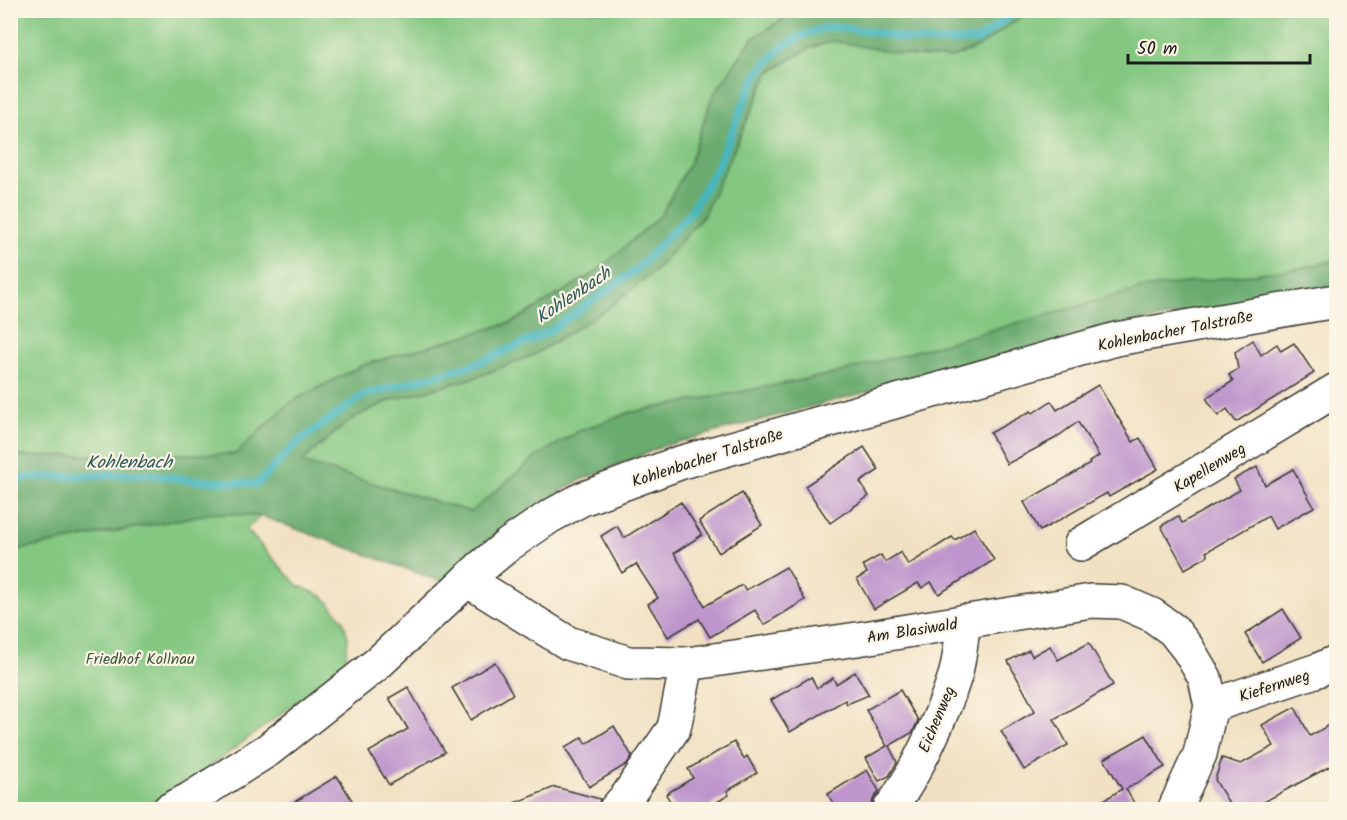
<svg xmlns="http://www.w3.org/2000/svg" width="1347" height="820" viewBox="0 0 1347 820" font-family="Kalam,sans-serif">
<style>
.green{fill:#83c781;stroke:#50724e;stroke-width:1.5}
.forest{fill:#6aac6f;stroke:#436446;stroke-width:1.5}
.lines{fill:none;stroke-linecap:round;stroke-linejoin:round}
.stream{stroke:#47b6bd;stroke-width:8}
.building{fill:#be95cc}
.minor-casing{stroke:#3c3a35;stroke-width:36}
.minor{stroke:#fff;stroke-width:33}
.labels{text-anchor:middle;stroke-width:4.5;stroke-linejoin:round;paint-order:stroke}
.street-label{font-size:16px;fill:#1c1c1c;stroke:#fcf5e5}
.park-label{font-size:16px;fill:#40583f;stroke:#fcf5e5}
.water-label{font-size:18px;font-style:italic;fill:#2d5a5c;stroke:#fcf5e5}
</style>
<rect width="100%" height="100%" fill="#fcf5e5"/>
<filter id="ink" filterUnits="userSpaceOnUse"><feTurbulence type="fractalNoise" baseFrequency=".0167" numOctaves="2"/><feDisplacementMap in="SourceGraphic" scale="12" xChannelSelector="R" yChannelSelector="G"/><feConvolveMatrix kernelMatrix="1 2 1 2 8 2 1 2 1" color-interpolation-filters="sRGB"/></filter>
<filter id="wash" filterUnits="userSpaceOnUse"><feTurbulence type="fractalNoise" baseFrequency=".008" numOctaves="4" result="noise"/><feDisplacementMap in="SourceGraphic" scale="24" xChannelSelector="R" yChannelSelector="G"/><feGaussianBlur stdDeviation="1.35" result="paint"/><feColorMatrix in="noise" values="0 0 0 0 0 0 0 0 0 0 0 0 0 0 0 0 0 1.4 0 .05"/><feComposite in="paint" operator="in"/></filter>
<g filter="url(#wash)">
<rect width="100%" height="100%" fill="#f1e1c2"/>
<g class="green">
<path d="M 11,11 L 796,11 L 752,39 L 712,97 L 690,162 L 661,215 L 596,272 L 513,322 L 363,365 L 292,401 L 235,454 L 13,456 L 11,458 Z"/>
<path d="M 877,11 L 972,11 L 937,23 Z"/>
<path d="M 1030,11 L 1336,11 L 1336,260 L 833,374 L 628,413 L 471,512 L 301,462 L 350,420 L 371,409 L 392,400 L 477,377 L 535,354 L 607,309 L 656,270 L 703,216 L 769,73 L 809,48 L 833,41 L 864,46 L 978,47 Z"/>
<path d="M 213,513 L 261,516 L 246,529 L 297,585 L 324,597 L 343,620 L 348,638 L 345,666 L 181,788 L 139,809 L 11,810 L 11,551 Z"/>
</g>
<path class="forest" d="M 796,11 L 880,11 L 937,23 L 972,11 L 1030,11 L 978,47 L 952,58 L 913,56 L 833,41 L 809,48 L 769,72 L 703,216 L 656,270 L 607,309 L 535,354 L 477,377 L 392,400 L 371,409 L 350,420 L 301,462 L 471,512 L 538,455 L 579,431 L 628,413 L 833,374 L 1140,289 L 1307,267 L 1336,260 L 1336,286 L 1109,328 L 663,446 L 574,483 L 508,525 L 442,582 L 261,516 L 213,513 L 11,551 L 10,458 L 13,456 L 235,454 L 292,401 L 363,365 L 513,322 L 596,272 L 661,215 L 690,162 L 712,97 L 752,39 Z"/>
<g class="lines">
<path class="stream" d="M 10,480 L 33,477 L 146,474 L 191,480 L 257,484 L 298,442 L 364,395 L 473,365 L 548,332 L 636,270 L 690,213 L 717,167 L 747,96 L 760,70 L 782,47 L 803,35 L 828,27 L 862,30 L 906,39 L 936,42 L 978,40 L 1018,10"/>
</g>
<g id="blocks">
<g class="building">
<path d="M 1253,340 L 1261,355 L 1277,344 L 1281,351 L 1294,343 L 1314,373 L 1236,422 L 1227,409 L 1218,416 L 1206,398 L 1233,381 L 1229,375 L 1238,369 L 1235,352 Z"/>
<path d="M 1098,385 L 1133,442 L 1140,438 L 1158,469 L 1109,497 L 1107,493 L 1040,531 L 1024,502 L 1090,464 L 1089,462 L 1099,456 L 1078,422 L 1054,439 L 1007,464 L 990,433 L 1031,411 L 1033,413 L 1051,401 L 1057,410 Z"/>
<path d="M 864,447 L 879,470 L 860,482 L 869,496 L 830,523 L 805,486 Z"/>
<path d="M 1257,467 L 1265,485 L 1293,469 L 1314,507 L 1275,529 L 1268,516 L 1206,552 L 1208,556 L 1185,569 L 1161,526 L 1178,516 L 1182,523 L 1240,490 L 1234,479 Z"/>
<path d="M 742,493 L 762,525 L 719,553 L 699,521 Z"/>
<path d="M 681,502 L 702,535 L 674,553 L 705,606 L 742,585 L 746,590 L 786,567 L 805,600 L 764,625 L 755,610 L 710,637 L 699,619 L 668,637 L 648,604 L 658,598 L 636,564 L 622,573 L 601,536 L 617,526 L 624,538 Z"/>
<path d="M 974,528 L 994,560 L 939,594 L 931,582 L 922,588 L 918,583 L 874,609 L 857,579 L 867,573 L 863,565 L 881,555 L 885,562 L 901,552 L 908,565 L 952,537 L 955,540 Z"/>
<path d="M 1283,609 L 1301,638 L 1262,662 L 1245,634 Z"/>
<path d="M 1089,643 L 1113,685 L 1054,719 L 1068,745 L 1024,770 L 1001,731 L 1035,711 L 1008,661 L 1029,650 L 1032,656 L 1050,646 L 1058,660 Z"/>
<path d="M 495,662 L 513,694 L 471,720 L 452,688 Z"/>
<path d="M 855,672 L 869,695 L 847,704 L 845,700 L 790,732 L 771,700 L 811,677 L 817,688 L 833,678 L 836,684 Z"/>
<path d="M 408,687 L 445,752 L 389,785 L 369,752 L 408,729 L 389,698 Z"/>
<path d="M 900,690 L 918,720 L 913,732 L 889,746 L 897,762 L 889,776 L 879,781 L 866,758 L 887,746 L 866,710 Z"/>
<path d="M 1295,707 L 1310,736 L 1336,721 L 1336,763 L 1249,810 L 1233,810 L 1215,780 L 1222,758 L 1241,764 L 1274,746 L 1262,725 Z"/>
<path d="M 614,726 L 632,756 L 627,764 L 589,787 L 565,748 L 582,737 L 586,744 Z"/>
<path d="M 1146,735 L 1165,767 L 1126,789 L 1138,810 L 1088,810 L 1122,789 L 1104,759 Z"/>
<path d="M 734,742 L 744,759 L 747,756 L 757,773 L 727,791 L 729,795 L 703,810 L 675,810 L 666,794 L 693,778 L 688,769 Z"/>
<path d="M 867,770 L 879,791 L 873,800 L 870,810 L 837,810 L 828,794 Z"/>
<path d="M 337,776 L 358,810 L 281,810 Z"/>
<path d="M 555,787 L 600,799 L 597,810 L 505,810 L 504,807 Z"/>
</g>
</g>
</g>
<g filter="url(#ink)">
<use href="#blocks" fill-opacity="0" stroke="#3c3a35" stroke-width="1.5"/>
<g class="lines">
<defs>
<g id="minor">
<path d="M 1081,544 L 1336,390"/>
<path d="M 467,580 L 568,643 L 628,663 L 687,664 L 864,638 L 1091,601 L 1122,602 L 1152,615 L 1173,630 L 1188,649 L 1205,678 L 1211,706 L 1200,754 L 1174,810"/>
<path d="M 1211,706 L 1318,670 L 1336,662"/>
<path d="M 169,810 L 190,799 L 268,750 L 377,664 L 480,568 L 508,545 L 549,517 L 582,499 L 679,463 L 1116,339 L 1336,301"/>
<path d="M 615,810 L 628,795 L 674,728 L 687,664"/>
<path d="M 889,810 C 915,776 942,717 955,676 C 960,659 961,639 964,621"/>
</g>
</defs>
<use href="#minor" class="minor-casing"/>
<use href="#minor" class="minor"/>
</g>
</g>
<g class="labels">
<g class="street-label">
<text transform="translate(1175 330) rotate(-11)" y="6">Kohlenbacher Talstraße</text>
<text transform="translate(707 457) rotate(-18)" y="6">Kohlenbacher Talstraße</text>
<text transform="translate(1209 467) rotate(-31)" y="6">Kapellenweg</text>
<text transform="translate(912 630) rotate(-9)" y="6">Am Blasiwald</text>
<text transform="translate(1274 685) rotate(-18)" y="6">Kiefernweg</text>
<text transform="translate(936 719) rotate(-67)" y="6">Eichenweg</text>
</g>
<g class="park-label">
<text x="140" y="664">Friedhof Kollnau</text>
</g>
<g class="water-label">
<text transform="translate(573 295) rotate(-34)" y="6">Kohlenbach</text>
<text x="129" y="468">Kohlenbach</text>
</g>
</g>
<rect width="1347" height="820" fill="none" stroke="#fcf5e5" stroke-width="36"/>
<path d="M1128 54v9h182v-9" fill="none" stroke="#1c1c1c" stroke-width="3"/>
<text x="1137" y="54" font-size="18" fill="#1c1c1c" stroke="#fcf5e5" stroke-width="4.5" paint-order="stroke">50 m</text>
</svg>
